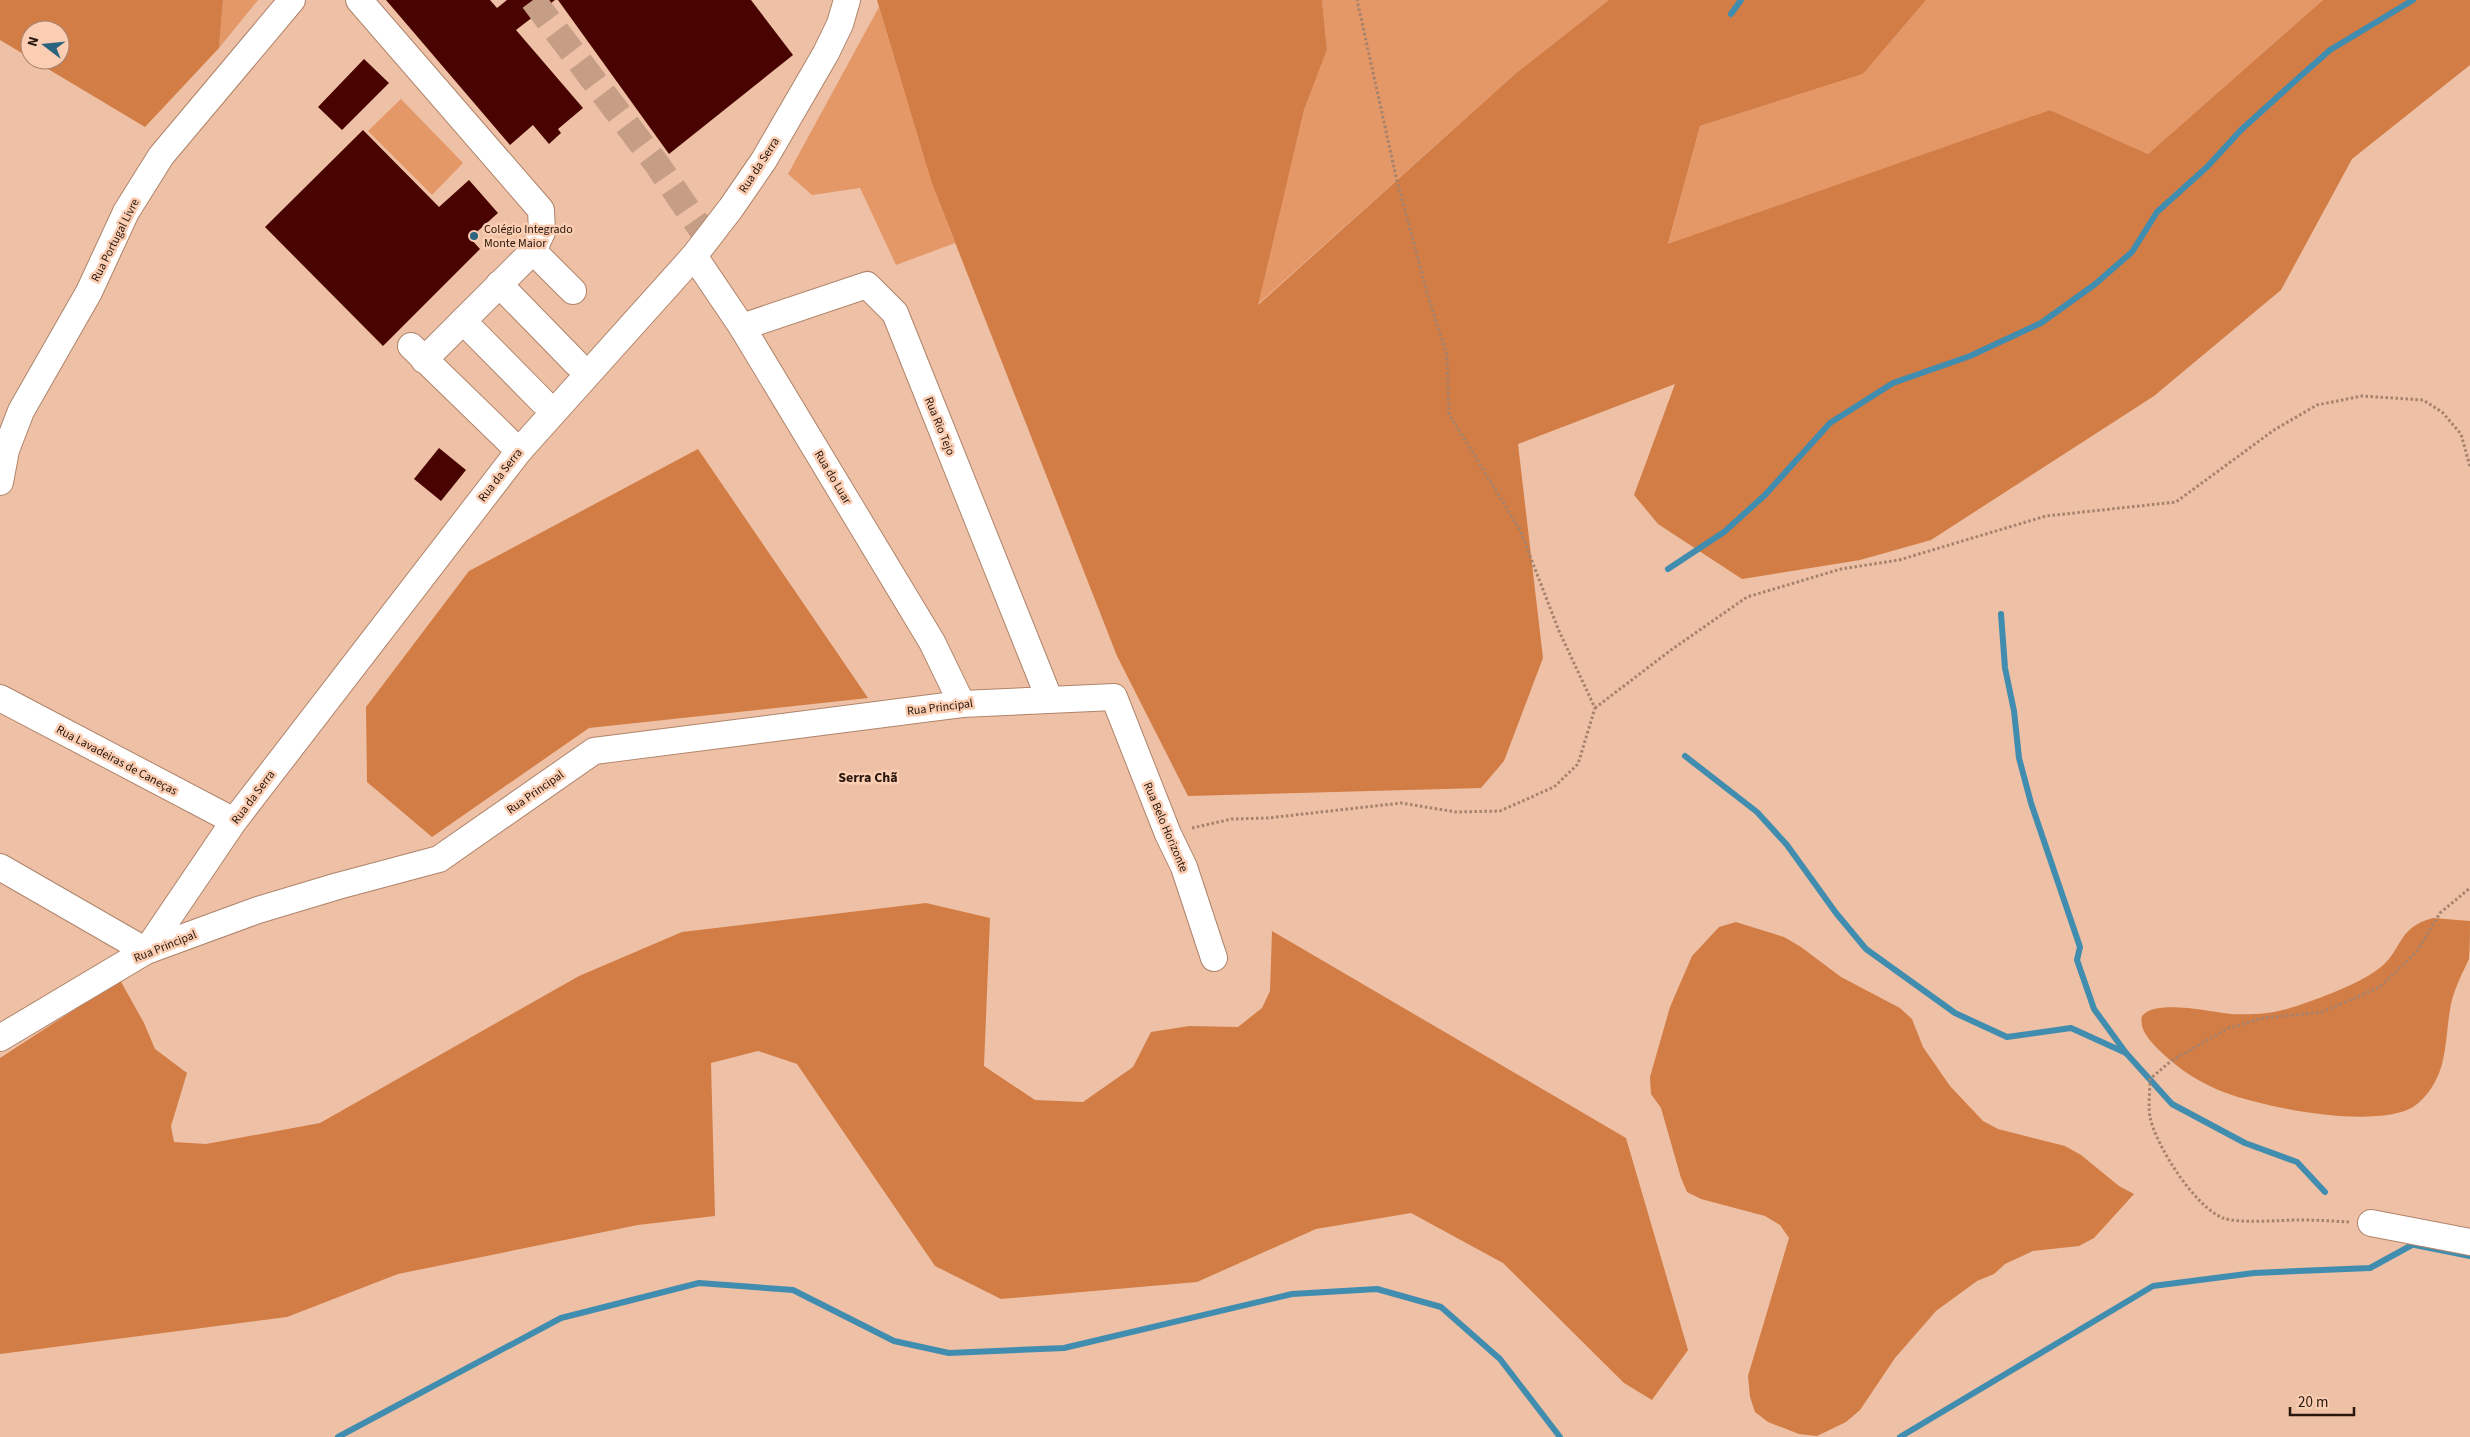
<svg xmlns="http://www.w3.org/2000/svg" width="2470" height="1437" viewBox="0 0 2470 1437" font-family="'Source Sans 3',sans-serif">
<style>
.green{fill:#e49767}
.forest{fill:#d27d45}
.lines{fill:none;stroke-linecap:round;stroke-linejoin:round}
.stream{stroke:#418daf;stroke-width:6}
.building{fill:#490300}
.minor-tunnel{stroke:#c69e86;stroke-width:26;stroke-dasharray:26 13;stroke-linecap:butt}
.minor-casing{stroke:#af846b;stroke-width:28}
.path{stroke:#a5826d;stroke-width:3;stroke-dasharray:2.5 2.5;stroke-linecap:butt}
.minor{stroke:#fff;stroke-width:26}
.poi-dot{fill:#2c637e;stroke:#fbcdb2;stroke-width:2}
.labels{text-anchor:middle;stroke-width:5;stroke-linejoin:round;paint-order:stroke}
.street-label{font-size:12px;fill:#26160c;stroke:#fbcdb2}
.poi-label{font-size:12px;fill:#26160c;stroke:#fbcdb2;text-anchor:start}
.neighbourhood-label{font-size:14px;font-weight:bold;fill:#26160c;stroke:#fbcdb2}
</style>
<rect width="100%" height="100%" fill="#eec0a5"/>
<g class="green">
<path d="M 223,0 L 258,0 L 219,48 Z"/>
<path d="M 1322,0 L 1609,0 L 1515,74 L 1257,305 L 1304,110 L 1327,50 Z"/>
<path d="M 1926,0 L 2323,0 L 2148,154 L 2050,110 L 1668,245 L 1700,126 L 1863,74 Z"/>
<path d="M 879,7 L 931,181 L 955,243 L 896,265 L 860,188 L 812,195 L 788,174 Z"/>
<path d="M 401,99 L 463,163 L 432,195 L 368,131 Z"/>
</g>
<g class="forest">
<path d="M 0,0 L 223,0 L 219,48 L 145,127 L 33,60 L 60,60 L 60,30 L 30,30 L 30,58 L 0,40 Z"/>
<path d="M 877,0 L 1322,0 L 1327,50 L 1304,110 L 1258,305 L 1515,74 L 1609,0 L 1926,0 L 1863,74 L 1700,126 L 1668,244 L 2050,110 L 2148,154 L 2323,0 L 2470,0 L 2470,65 L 2352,159 L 2281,290 L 2154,396 L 1931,540 L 1860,560 L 1742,579 L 1658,524 L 1634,495 L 1675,384 L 1518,444 L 1543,658 L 1504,761 L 1481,788 L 1188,796 L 1117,656 L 931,181 Z"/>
<path d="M 698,449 L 868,698 L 589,728 L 432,837 L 367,782 L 366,707 L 469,571 Z"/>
<path d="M 926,903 L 990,918 L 984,1066 L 1035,1100 L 1083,1102 L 1133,1067 L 1151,1032 L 1189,1026 L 1238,1027 L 1262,1008 L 1270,991 L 1272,931 L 1626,1138 L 1688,1350 L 1652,1400 L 1624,1383 L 1503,1263 L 1411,1213 L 1316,1229 L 1197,1282 L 1001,1299 L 935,1266 L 797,1064 L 758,1051 L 711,1063 L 715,1216 L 638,1225 L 398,1274 L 287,1317 L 0,1354 L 0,1058 L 120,980 L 144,1023 L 155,1049 L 187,1073 L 171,1126 L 174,1142 L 206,1144 L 320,1123 L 579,976 L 682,932 Z"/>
<path d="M 2433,918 L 2470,921 C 2470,929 2470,952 2469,959 C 2462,974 2455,987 2451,1004 C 2447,1024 2447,1045 2442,1064 C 2438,1080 2427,1098 2413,1107 C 2374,1130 2257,1107 2216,1089 C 2194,1079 2175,1066 2158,1049 C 2149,1040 2139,1029 2142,1016 C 2156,999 2210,1012 2230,1014 C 2249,1015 2269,1014 2287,1009 C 2311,1002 2357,985 2377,970 C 2404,951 2395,928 2433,918 Z"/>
<path d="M 1736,922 L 1784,937 L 1801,947 L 1841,977 L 1900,1008 L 1912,1019 L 1923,1047 L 1950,1086 L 1983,1121 L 1998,1129 L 2065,1146 L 2081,1155 L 2119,1186 L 2134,1194 L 2094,1238 L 2079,1246 L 2033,1251 L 2005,1264 L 1994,1274 L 1977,1281 L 1936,1311 L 1895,1358 L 1860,1410 L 1846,1422 L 1817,1436 L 1799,1434 L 1768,1422 L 1755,1412 L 1750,1397 L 1748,1376 L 1789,1238 L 1780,1225 L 1765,1216 L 1701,1199 L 1687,1192 L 1681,1178 L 1661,1108 L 1651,1094 L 1650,1077 L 1670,1007 L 1692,956 L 1719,927 Z"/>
</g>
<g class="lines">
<g class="stream">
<path d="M 1731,14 L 1741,0"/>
<path d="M 1668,569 L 1724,532 L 1765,495 L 1830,423 L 1893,383 L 1970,356 L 2041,323 L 2094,285 L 2132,252 L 2157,212 L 2207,167 L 2241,130 L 2295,81 L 2330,50 L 2413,0"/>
<path d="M 2001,614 L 2005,668 L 2014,711 L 2019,758 L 2031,803 L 2080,947 L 2077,960 L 2094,1009 L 2126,1053 L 2172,1104 L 2245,1143 L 2297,1162 L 2325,1192"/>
<path d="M 1685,756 L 1757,812 L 1787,845 L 1836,913 L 1866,949 L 1955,1013 L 2007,1037 L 2071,1028 L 2126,1053"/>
<path d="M 2410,1244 L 2470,1256"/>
<path d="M 338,1437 L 561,1318 L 699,1283 L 793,1290 L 894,1341 L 949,1353 L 1064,1348 L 1292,1294 L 1377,1289 L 1441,1307 L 1500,1359 L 1560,1437"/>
<path d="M 1900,1437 L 2153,1286 L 2254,1273 L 2370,1268 L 2412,1245"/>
</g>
</g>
<g class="building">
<path d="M 386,0 L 490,0 L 497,8 L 507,0 L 555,0 L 516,30 L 583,108 L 558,129 L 561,133 L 549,144 L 533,125 L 510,145 Z"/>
<path d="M 558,0 L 751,0 L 793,55 L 669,154 Z"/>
<path d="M 364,59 L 389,83 L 342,130 L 318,107 Z"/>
<path d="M 363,130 L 439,207 L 469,180 L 498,213 L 470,238 L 480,249 L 383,346 L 265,227 Z"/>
<path d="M 439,448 L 466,470 L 441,501 L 414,479 Z"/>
</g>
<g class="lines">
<path class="minor-tunnel" d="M 533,0 L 656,163 L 707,238"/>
<defs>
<g id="minor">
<path d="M 359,0 L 541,210 L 542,232 L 533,251 L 424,360"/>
<path d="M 533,251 L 573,291"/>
<path d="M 694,256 L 742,327 L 932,642 L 962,704"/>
<path d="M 499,284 L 577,364"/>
<path d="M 463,321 L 542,401"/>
<path d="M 742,327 L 867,285 L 895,313 L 1049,698"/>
<path d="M 411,346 L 519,451"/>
<path d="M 0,482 L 6,450 L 21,411 L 89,292 L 126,212 L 161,156 L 292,0"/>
<path d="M 0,698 L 234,821"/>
<path d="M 0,867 L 146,951 L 234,821 L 519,451 L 694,256 L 731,208 L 764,160 L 826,53 L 840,24 L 847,0"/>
<path d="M 0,1038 L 146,951 L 258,910 L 338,886 L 439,859 L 594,751 L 962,704 L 1114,697 L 1168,834 L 1184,867 L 1214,958"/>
<path d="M 2371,1223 L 2470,1242"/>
</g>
</defs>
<use href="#minor" class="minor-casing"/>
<g class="path">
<path d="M 1595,708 L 1671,650 L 1747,597 L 1841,569 L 1899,560 L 2046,516 L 2176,502 L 2274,430 L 2317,405 L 2362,396 L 2423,400 L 2442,412 L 2461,434 L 2470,467"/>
<path d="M 1192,828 L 1232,819 L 1268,818 L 1401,803 L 1456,812 L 1500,811 L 1554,787 L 1578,764 L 1595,708 L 1559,631 L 1520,530 L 1449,414 L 1447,355 L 1428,296 L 1397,181 L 1357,0"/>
<path d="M 2349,1222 C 2333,1221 2316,1220 2299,1220 C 2281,1220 2239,1224 2223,1218 C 2195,1207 2156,1146 2150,1117 C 2148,1106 2150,1091 2150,1079 L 2171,1061 L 2228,1028 L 2264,1018 L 2322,1012 L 2380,987 L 2417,951 L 2440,913 L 2470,888"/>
</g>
<use href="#minor" class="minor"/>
</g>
<circle class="poi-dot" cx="474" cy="236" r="5"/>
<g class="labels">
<g class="street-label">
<text transform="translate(759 165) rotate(-57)" y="4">Rua da Serra</text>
<text transform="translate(115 240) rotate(-63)" y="4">Rua Portugal Livre</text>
<text transform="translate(940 426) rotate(68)" y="4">Rua Rio Tejo</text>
<text transform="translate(500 475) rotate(-52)" y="4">Rua da Serra</text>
<text transform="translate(833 477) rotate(59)" y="4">Rua do Luar</text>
<text transform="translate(940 707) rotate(-7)" y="4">Rua Principal</text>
<text transform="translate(117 760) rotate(28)" y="4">Rua Lavadeiras de Caneças</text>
<text transform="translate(535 792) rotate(-35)" y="4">Rua Principal</text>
<text transform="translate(253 797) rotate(-53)" y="4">Rua da Serra</text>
<text transform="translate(1166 827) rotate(67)" y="4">Rua Belo Horizonte</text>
<text transform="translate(165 946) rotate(-22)" y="4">Rua Principal</text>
</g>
<g class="poi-label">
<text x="484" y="233">Colégio Integrado<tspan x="484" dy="14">Monte Maior</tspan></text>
</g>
<g class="neighbourhood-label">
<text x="868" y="782">Serra Chã</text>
</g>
</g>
<g transform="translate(45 45) rotate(286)"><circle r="24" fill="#fbcdb2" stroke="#a68470"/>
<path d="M0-4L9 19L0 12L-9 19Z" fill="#2c637e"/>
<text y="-8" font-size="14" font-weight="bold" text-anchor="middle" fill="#26160c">N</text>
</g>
<path d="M2290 1407v8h64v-8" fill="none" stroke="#26160c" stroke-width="2.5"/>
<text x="2298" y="1407" font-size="15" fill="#26160c" stroke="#fbcdb2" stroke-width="4" paint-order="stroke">20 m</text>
</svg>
